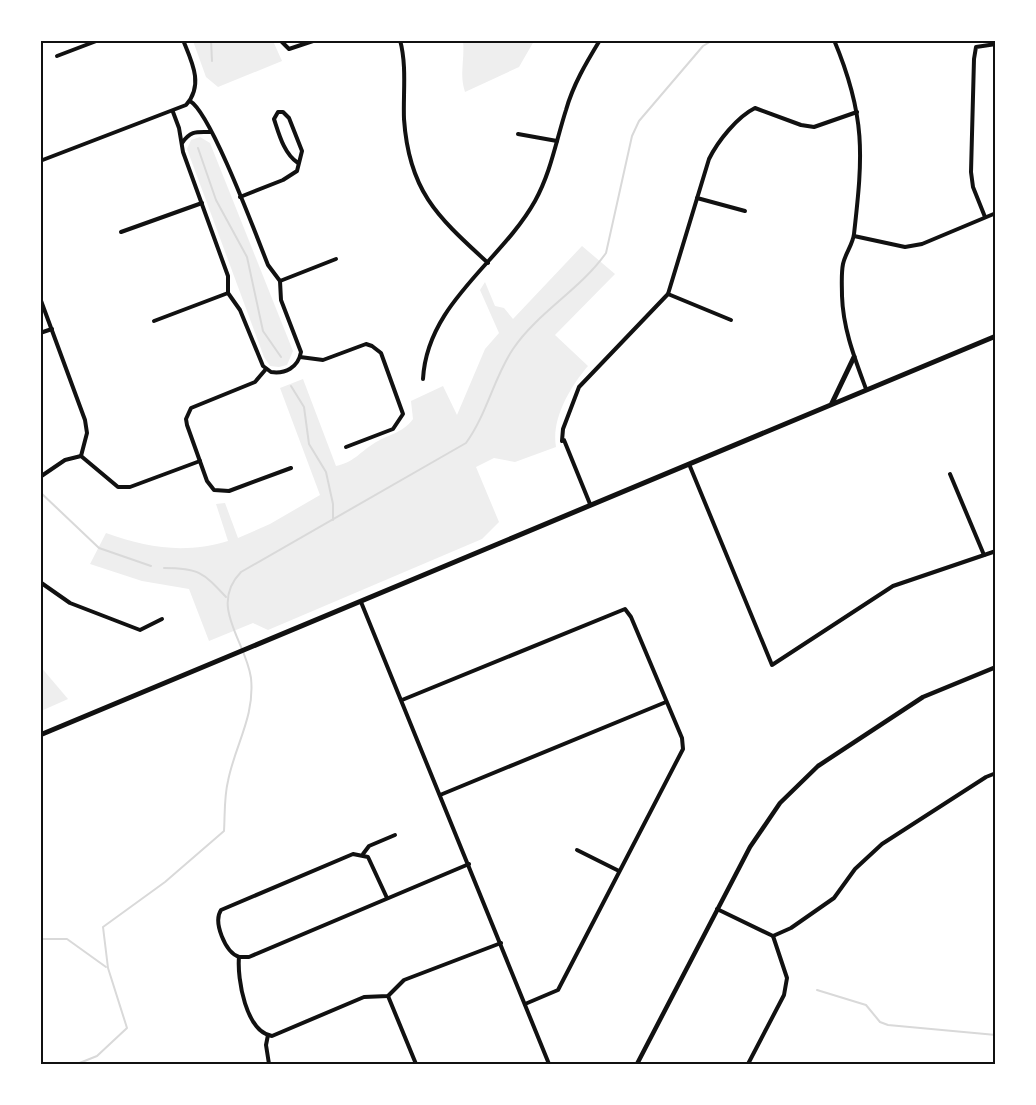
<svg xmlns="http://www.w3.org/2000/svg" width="1036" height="1105" viewBox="0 0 1036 1105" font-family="Roboto,sans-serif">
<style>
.green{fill:#eee}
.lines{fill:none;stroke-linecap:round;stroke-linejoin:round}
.stream{stroke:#d9d9d9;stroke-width:2}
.minor{stroke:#111;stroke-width:4}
.tertiary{stroke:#111;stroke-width:4.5}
.secondary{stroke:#111;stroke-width:5}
.neatline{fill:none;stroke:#111;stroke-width:2}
</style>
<rect width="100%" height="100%" fill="#fff"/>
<g class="green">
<path d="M 193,41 L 273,41 L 282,61 L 218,87 L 206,77 Z"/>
<path d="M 463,41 L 463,40 L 534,41 L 519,67 L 465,92 C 459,74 465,59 463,41 Z"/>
<path d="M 200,137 L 210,143 L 293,351 L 287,365 L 279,367 L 270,366 L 264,357 L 187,149 L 191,140 Z"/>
<path d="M 582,246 L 615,274 L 555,335 L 588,366 C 570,387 551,419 556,447 L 515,462 L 494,458 L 476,467 L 499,522 L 482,539 L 268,630 L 253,623 L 209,641 L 189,589 L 142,581 L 90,564 L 106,533 C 147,548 185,554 228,541 L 216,504 L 225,503 L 238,538 L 270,524 L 320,495 L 280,388 L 303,379 L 336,466 C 354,462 359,453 373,444 C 388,434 402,434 413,419 L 411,401 L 443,386 L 457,415 L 485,349 L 499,333 L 480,290 L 485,282 L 495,306 L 504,308 L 513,319 Z"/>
<path d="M 40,666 L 68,699 L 41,711 L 40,711 Z"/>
</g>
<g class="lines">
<g class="stream">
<path d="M 211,40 L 212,61"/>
<path d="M 198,148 L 216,200 L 247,257 L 263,331 L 281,357"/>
<path d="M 291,386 L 304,407 L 309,444 L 326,472 L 333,504 L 333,520"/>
<path d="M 40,492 L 99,548 L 151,566"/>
<path d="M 164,568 C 198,568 203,572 226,597"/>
<path d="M 40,939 L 67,939 L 106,967"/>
<path d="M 817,990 L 866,1005 L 880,1022 L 888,1025 L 996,1035"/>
<path d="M 77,1064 L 97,1056 L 127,1028 L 108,968 L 103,927 L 165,882 L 224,831 C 225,815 224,797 228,781 C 235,745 255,717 251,678 C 246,641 208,606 241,572 L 466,443 C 487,414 494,377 513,349 C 538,312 580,290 606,253 L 632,136 L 639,121 L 703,46 L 713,40"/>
</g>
<g class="minor">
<path d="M 280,40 L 289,49 L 316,40"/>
<path d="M 400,40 C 407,66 403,93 404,119 C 409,192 438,217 488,263"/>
<path d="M 834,40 C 866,116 863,155 854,234 C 853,244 845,254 843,264 C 841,274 842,286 842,296 C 843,329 855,359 866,389"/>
<path d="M 57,56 L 99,40"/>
<path d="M 173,112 L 179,128 L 183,152 L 228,276 L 228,293 L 240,310 L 263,366 L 271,372 C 285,374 298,368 301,352 L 281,300 L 280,281 L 268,265 C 256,235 211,113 190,101"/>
<path d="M 518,134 L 557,141"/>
<path d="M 182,143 C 191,130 197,132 211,132"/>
<path d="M 40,161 L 186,105 C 204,85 192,62 183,40"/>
<path d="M 240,197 L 283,180 L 297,171 L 302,151 L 289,118 L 283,112 L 278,112 L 274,119 C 279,134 284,154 298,163"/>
<path d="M 697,198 L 745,211"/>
<path d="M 985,217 L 973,187 L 971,172 L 974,59 L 976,47 L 996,44"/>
<path d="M 121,232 L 202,203"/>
<path d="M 854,236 L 905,247 L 922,244 L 996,213"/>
<path d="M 280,281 L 336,259"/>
<path d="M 668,294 L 731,320"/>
<path d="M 40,298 L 85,420 L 87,433 L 81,456"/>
<path d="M 154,321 L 228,293"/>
<path d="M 40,333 L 52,329"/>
<path d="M 300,357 L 323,360 L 366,344 L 372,346 L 381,353 L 403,414 L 393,429 L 346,447"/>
<path d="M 266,369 L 255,382 L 191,408 L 186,419 L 187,425 L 207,481 L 214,490 L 229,491 L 291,468"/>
<path d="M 423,379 C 427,303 501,262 535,201 C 551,172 556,141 566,110 C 573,85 586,63 600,40"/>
<path d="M 689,464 L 772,665 L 893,586 L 996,551"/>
<path d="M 950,474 L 984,555"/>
<path d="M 40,477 L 65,460 L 81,456 L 118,487 L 130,487 L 200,461"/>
<path d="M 590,504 L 564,440 L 562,441 L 563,429 L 579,387 L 668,294 L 709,159 C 718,141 737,117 755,108 L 801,125 L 814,127 L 857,112"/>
<path d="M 40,582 L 70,603 L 140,630 L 162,619"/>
<path d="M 361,602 L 549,1064"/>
<path d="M 402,700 L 625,609 L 631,617 L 682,738 L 683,749 L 558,990 L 525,1004"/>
<path d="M 440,795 L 666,702"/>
<path d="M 577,850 L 619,871"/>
<path d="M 363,854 L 369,846 L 395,835"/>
<path d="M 717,909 L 773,936 L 791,928 L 834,898 L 855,869 L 882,844 L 986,777 L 996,773"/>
<path d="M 239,957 C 237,979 246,1032 272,1036 L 364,997 L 388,996 L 404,980 L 501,943"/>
<path d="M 239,957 C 225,952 213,922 221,910 L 353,854 L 368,857 L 387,898"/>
<path d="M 239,957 L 249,957 L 469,864"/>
<path d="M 388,996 L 416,1064"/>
<path d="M 268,1035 L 266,1045 L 269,1064"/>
<path d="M 748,1064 L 784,995 L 787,978 L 773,936"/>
</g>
<path class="tertiary" d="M 637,1064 L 750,847 L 780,803 L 818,766 L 923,697 L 996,667"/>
<g class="secondary">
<path d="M 832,403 L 854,357"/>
<path d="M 40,735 L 996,336"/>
</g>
</g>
<rect width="1036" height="1105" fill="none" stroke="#ffffff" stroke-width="84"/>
<rect x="42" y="42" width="952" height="1021" class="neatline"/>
</svg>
